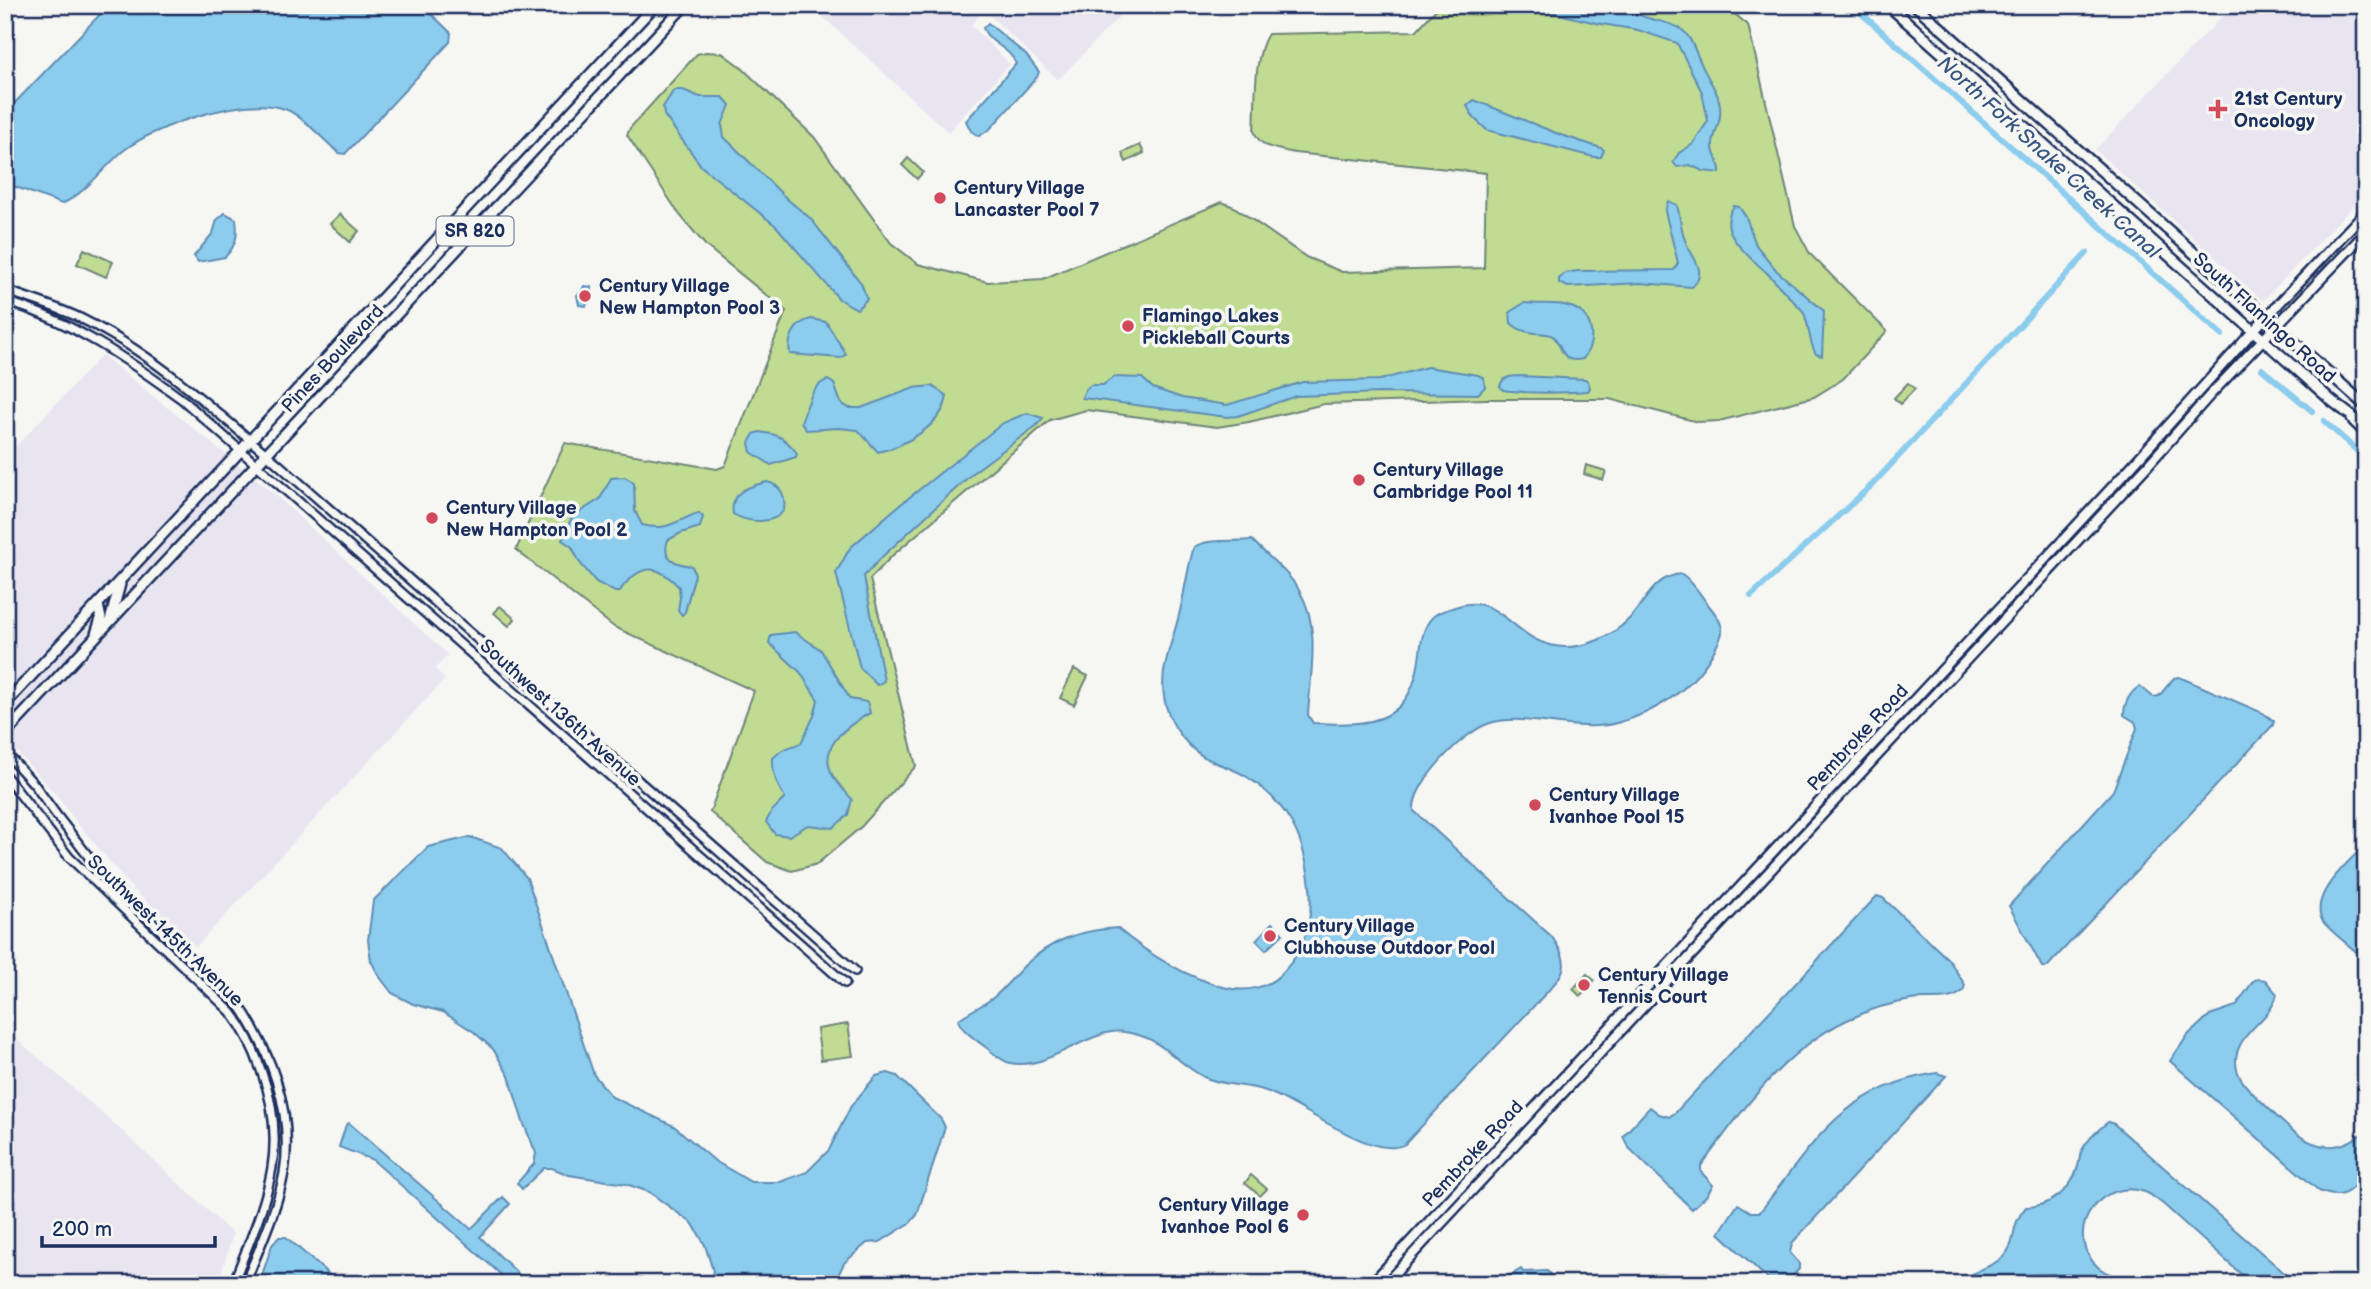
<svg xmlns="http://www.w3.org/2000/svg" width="2371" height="1289" viewBox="0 0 2371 1289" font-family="'Balsamiq Sans',sans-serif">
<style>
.built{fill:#e8e5f1}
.green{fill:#c0db92;stroke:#6e8578;stroke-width:2}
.water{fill:#8ccced;stroke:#5f8db4;stroke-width:2}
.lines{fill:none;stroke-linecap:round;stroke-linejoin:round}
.canal{stroke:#8ccced;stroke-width:6}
.tertiary-casing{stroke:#1b2f5e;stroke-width:12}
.secondary-casing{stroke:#1b2f5e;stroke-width:13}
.trunk-casing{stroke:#1b2f5e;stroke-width:14}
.tertiary{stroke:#f6f6f2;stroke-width:7}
.secondary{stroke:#f6f6f2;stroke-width:8}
.trunk{stroke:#f6f6f2;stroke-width:9}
.poi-dot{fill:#d1495b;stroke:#f6f6f2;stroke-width:2.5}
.labels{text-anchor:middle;stroke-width:7;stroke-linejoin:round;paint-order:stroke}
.shield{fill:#f6f6f2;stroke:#5d6b8a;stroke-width:2}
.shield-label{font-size:18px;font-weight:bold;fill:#1b2f5e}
.poi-label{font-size:19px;font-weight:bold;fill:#1b2f5e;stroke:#f6f6f2;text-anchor:start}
.street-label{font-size:19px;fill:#1b2f5e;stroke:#f6f6f2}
.water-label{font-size:21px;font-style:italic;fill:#375682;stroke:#f6f6f2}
</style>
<rect width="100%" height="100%" fill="#f6f6f2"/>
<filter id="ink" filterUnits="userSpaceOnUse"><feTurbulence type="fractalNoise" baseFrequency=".0143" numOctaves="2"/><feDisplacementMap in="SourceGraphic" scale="14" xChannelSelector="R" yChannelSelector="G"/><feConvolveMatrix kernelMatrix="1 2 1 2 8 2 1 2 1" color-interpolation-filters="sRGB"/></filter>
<g filter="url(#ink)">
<g class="built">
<path d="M 810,5 L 1130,5 L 1058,80 L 984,10 L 971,25 L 1010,64 L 948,132 Z"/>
<path d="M 2233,5 L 2352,5 L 2366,18 L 2366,192 L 2263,301 L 2095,150 Z"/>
<path d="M 102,355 L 270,490 L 448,655 L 435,669 L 445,679 L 196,947 L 132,888 L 72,817 L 60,799 L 5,739 L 5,458 Z"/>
<path d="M 5,1029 L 110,1120 L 233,1234 L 218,1284 L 5,1284 Z"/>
</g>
<g class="green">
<path d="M 1440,5 L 1724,5 L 1748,25 L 1795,226 L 1810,254 L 1887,331 L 1843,379 L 1814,397 L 1719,421 L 1698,422 L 1609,399 L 1486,399 L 1324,404 L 1249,422 L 1217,427 L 1086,410 L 1050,420 L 893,555 L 870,579 L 916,766 L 861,827 L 817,864 L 792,871 L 767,862 L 710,812 L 754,691 L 614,627 L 516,550 L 565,443 L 717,469 L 725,466 L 786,311 L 706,246 L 679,214 L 627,135 L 630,128 L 697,54 L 706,52 L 722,53 L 742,68 L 814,137 L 891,243 L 918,264 L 988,282 L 1043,279 L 1222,202 L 1234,207 L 1306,257 L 1342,272 L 1484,268 L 1486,173 L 1295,153 C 1278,149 1260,149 1254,131 C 1256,104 1253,56 1268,34 L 1416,31 Z"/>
<path d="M 1140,145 L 1144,153 L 1126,162 L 1122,153 Z"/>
<path d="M 908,158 L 923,172 L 917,179 L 902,165 Z"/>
<path d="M 340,214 L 359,231 L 350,242 L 330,224 Z"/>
<path d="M 84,249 L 113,262 L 106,277 L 77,264 Z"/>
<path d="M 1908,383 L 1915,389 L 1900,404 L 1894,398 Z"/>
<path d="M 1586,465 L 1606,471 L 1603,480 L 1584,474 Z"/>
<path d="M 500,606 L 515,619 L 509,626 L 494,613 Z"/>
<path d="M 1074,669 L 1088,676 L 1074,705 L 1060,698 Z"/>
<path d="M 1587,974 L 1594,980 L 1580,996 L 1573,989 Z"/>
<path d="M 848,1024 L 853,1056 L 821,1060 L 817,1029 Z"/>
<path d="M 1251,1175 L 1267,1189 L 1260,1196 L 1245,1183 Z"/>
</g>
<g class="water">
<path d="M 109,5 L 422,5 L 451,33 L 450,42 L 345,154 L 339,153 C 324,141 302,115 285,109 C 247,94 154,126 123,151 C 104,167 85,194 62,204 L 5,183 L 5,113 Z"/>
<path d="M 1536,5 L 1628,5 C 1641,23 1664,18 1681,29 C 1691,36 1695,51 1700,61 C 1707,80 1723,94 1720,116 C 1719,126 1712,137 1713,148 C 1714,157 1721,164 1720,173 L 1703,171 L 1690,165 L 1677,167 L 1673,162 L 1679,153 L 1693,144 L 1708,121 L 1702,92 L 1677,43 L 1638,30 L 1596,23 L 1538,9 Z"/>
<path d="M 988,23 L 1026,55 L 1039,72 L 1037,77 L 990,129 L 979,136 L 971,131 L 966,121 L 1016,64 C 1011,48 989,44 983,28 Z"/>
<path d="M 674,90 L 683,90 L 700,97 L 723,97 L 730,105 L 722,125 L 724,137 L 787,199 L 811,219 L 861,283 L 867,299 L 857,309 L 839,299 L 776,226 L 702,167 L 664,115 L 663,107 Z"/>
<path d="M 1474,100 L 1561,135 L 1601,148 L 1604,150 L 1601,157 L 1594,157 L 1487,130 L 1474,118 L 1467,106 Z"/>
<path d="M 1668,201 L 1677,205 C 1680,217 1681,229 1685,240 C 1689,254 1710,271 1692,287 L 1640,283 L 1568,287 L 1559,283 L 1559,279 L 1565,273 L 1578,271 L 1674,270 L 1678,263 L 1665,211 Z"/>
<path d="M 1734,206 L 1739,207 L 1746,217 L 1756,245 L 1777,271 L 1824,311 L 1822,356 L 1816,354 C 1808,341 1810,325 1803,311 C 1791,299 1780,287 1768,274 C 1751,257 1714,233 1734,206 Z"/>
<path d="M 225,213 L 236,219 C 238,235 237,245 225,257 L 198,262 L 194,256 L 213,233 L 217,220 Z"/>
<path d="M 584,286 L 591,287 L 592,297 L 589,298 L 586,306 L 579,305 L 577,295 L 581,293 Z"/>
<path d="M 1524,303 C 1539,305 1555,302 1568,306 C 1594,313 1597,340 1583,359 C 1561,364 1564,349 1554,337 C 1547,330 1526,338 1511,323 L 1510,312 Z"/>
<path d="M 811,319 L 826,322 L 846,354 L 841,358 L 790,354 C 787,338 795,323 811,319 Z"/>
<path d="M 1427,367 L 1478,375 L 1484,378 L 1485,387 L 1478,394 L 1382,393 L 1296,396 L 1238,416 L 1227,417 L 1082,398 L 1085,390 L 1091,385 L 1103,385 L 1114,377 L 1142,378 L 1153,388 L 1182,398 L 1227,405 L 1303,382 L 1380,380 Z"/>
<path d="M 1519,376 L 1585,379 L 1588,381 L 1590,388 L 1588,391 C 1560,393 1531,394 1503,390 L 1500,386 C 1503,376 1510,377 1519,376 Z"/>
<path d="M 828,380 L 834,384 L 841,403 L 849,408 L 861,408 L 914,388 L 932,386 L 947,396 C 943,425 905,446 878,452 L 858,430 L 839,428 L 806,430 L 801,422 C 808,407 810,385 828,380 Z"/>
<path d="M 1027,413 L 1043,418 L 1036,426 L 975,471 L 883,556 L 864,576 L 884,681 L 877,685 L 860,668 L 836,573 L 850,548 L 896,508 L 1003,423 Z"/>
<path d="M 759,432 C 779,434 785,438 797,453 L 796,457 L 771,465 L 751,452 L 749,443 L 754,434 Z"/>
<path d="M 625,477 L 634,483 L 635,511 L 642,525 C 668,532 676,520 699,513 L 703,517 L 700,527 L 681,533 L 668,540 C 661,559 676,564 692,566 L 695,574 L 685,612 L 682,615 L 678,610 L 680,598 L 679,587 C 664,571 649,561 630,579 C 626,583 622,586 620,592 L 615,592 L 596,582 L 580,563 L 572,547 L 562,540 L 572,517 L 600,499 L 611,478 Z"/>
<path d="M 767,482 C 781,485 786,496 784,510 C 774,525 748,523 733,514 C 729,492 749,486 767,482 Z"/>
<path d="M 1252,540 C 1267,556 1289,572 1300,592 C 1321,627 1310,676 1308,715 L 1313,723 C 1374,726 1412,724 1420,653 C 1421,640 1424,623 1435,615 C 1441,611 1449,609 1455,607 C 1503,590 1514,646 1564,647 C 1586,648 1612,636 1627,621 C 1645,604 1654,575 1682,574 C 1692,581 1699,592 1706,602 C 1712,609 1721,620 1722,629 C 1723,636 1718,643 1715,649 C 1695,687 1658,712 1617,723 C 1574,734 1529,712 1490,723 C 1464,731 1411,784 1414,811 L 1552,937 C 1570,964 1567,970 1547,992 L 1405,1144 C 1374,1162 1299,1102 1266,1091 C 1246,1084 1222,1086 1204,1077 C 1184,1067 1164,1045 1147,1038 C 1137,1034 1121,1030 1111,1032 C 1078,1038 1045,1070 1010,1063 C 1001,1061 991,1051 984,1046 C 975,1039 962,1031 958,1020 C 969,1011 983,1006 994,997 C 1005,988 1014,976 1024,966 C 1051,940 1080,930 1117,928 C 1148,954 1184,976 1223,987 C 1245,993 1269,989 1285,970 C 1306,947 1313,917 1310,887 C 1305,839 1289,804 1247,777 C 1235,769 1221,766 1208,759 C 1191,751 1174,730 1168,712 C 1155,677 1171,648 1179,615 C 1185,592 1187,569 1194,547 C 1209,538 1234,542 1252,540 Z"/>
<path d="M 795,632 L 821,650 L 850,699 L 867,702 L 870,713 C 850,724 819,744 831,772 C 835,782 845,791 852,799 L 848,815 L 833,828 L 808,825 L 789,836 L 775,834 L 766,822 L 772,811 L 785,798 C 777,785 772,774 773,758 L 782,750 L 801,743 L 814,716 L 818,700 L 800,672 L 769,643 L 771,635 Z"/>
<path d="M 2179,677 L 2263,713 L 2274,721 L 2273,725 L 2047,967 L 2042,967 L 2009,906 L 2113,791 L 2137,728 L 2135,722 L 2124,715 C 2124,703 2130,692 2140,686 L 2153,697 L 2159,696 L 2174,678 Z"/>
<path d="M 470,837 L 502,848 L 527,878 L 594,1075 L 612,1097 L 674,1126 L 715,1161 L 751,1182 L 780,1182 L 807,1172 L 829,1150 L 851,1106 L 876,1076 L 888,1073 L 897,1076 L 941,1119 L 945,1127 L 917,1215 L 910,1223 L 880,1242 L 867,1243 L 844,1263 L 834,1284 L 717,1284 L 714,1275 L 712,1275 L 713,1271 L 705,1245 L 693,1224 L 649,1192 L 626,1184 L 569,1175 L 552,1168 L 544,1168 L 522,1189 L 517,1183 L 534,1164 L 536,1153 L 523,1122 L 509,1076 L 493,1049 L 474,1032 L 443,1012 L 413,1004 L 392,993 L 379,976 L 371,961 L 368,940 L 373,901 L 428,847 Z"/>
<path d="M 2366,844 L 2366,960 C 2356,951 2327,929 2322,920 C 2309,894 2350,861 2366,844 Z"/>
<path d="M 1877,896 L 1883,898 L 1949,960 L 1965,985 L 1963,991 C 1950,1003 1927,997 1911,1000 C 1894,1003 1874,1008 1859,1015 C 1789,1042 1744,1108 1701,1166 L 1701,1172 L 1713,1185 L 1706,1196 L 1692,1209 L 1628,1147 L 1623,1136 L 1650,1107 L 1659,1114 L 1669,1117 L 1676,1112 Z"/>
<path d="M 1272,923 L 1283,934 L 1266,950 L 1256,940 Z"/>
<path d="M 2259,979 L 2265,980 L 2277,994 C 2272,1020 2235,1033 2236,1062 C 2236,1081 2254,1094 2266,1106 C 2296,1136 2326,1166 2366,1130 L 2366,1173 C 2350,1192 2343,1201 2319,1191 L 2170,1061 L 2188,1035 L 2210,1015 L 2236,1006 L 2254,980 Z"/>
<path d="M 1937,1073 L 1946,1076 L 1792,1243 L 1790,1253 L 1799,1263 L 1799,1269 L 1785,1284 L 1773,1284 L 1719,1233 L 1738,1204 L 1751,1212 L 1760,1212 C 1814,1142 1842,1088 1937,1073 Z"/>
<path d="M 2108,1122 L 2114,1124 L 2297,1284 L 2252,1284 L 2163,1204 C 2157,1200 2151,1194 2145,1192 C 2102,1177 2064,1228 2093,1262 C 2106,1278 2121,1274 2135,1284 L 2078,1284 L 2053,1274 L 2031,1275 L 2020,1284 L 1957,1284 C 1970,1270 1990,1270 2004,1256 C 2018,1241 2009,1226 2026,1207 C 2050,1207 2072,1190 2078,1166 C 2080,1161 2079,1155 2082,1150 C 2087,1140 2099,1129 2108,1122 Z"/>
<path d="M 349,1123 L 471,1229 L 503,1197 L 510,1204 L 480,1237 L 529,1284 L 507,1284 L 498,1272 L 373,1160 L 339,1147 L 346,1125 Z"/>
<path d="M 279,1237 L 286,1237 L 340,1284 L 259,1284 L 272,1245 Z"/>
<path d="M 1521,1269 L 1523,1272 L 1547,1271 L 1550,1274 L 1552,1284 L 1510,1284 L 1506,1278 Z"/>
</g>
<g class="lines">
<g class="canal">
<path d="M 1852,5 L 2222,335"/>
<path d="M 2262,369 L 2312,411"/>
<path d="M 2324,421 L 2366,459"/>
<path d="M 1751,596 L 1872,485 L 2087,253"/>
</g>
<defs>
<g id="tertiary">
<path d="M 5,290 C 32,300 61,308 86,321 C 157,356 217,413 277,463 L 855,971"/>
<path d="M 5,301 C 72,321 127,359 183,400 L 845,983"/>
<path d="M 5,752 L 34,784 L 57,816 L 106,879 L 237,1002 C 271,1051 294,1112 284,1173 C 277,1211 259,1248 245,1284"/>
<path d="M 5,775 L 69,857 L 231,1012 C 244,1029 254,1049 261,1070 C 292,1153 263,1206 233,1284"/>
</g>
<g id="secondary">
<path d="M 2352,420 L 2366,434"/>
<path d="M 1371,1284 L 2128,470 L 2254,330 L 2366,211"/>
<path d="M 1385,1284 L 2148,465 L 2210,395 L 2366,232"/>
</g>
<g id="trunk">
<path d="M 1888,5 L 2332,401 L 2366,427"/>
<path d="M 1915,5 L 2366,406"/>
<path d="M 110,621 L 120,584"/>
<path d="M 96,634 L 101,619 L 98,605"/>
<path d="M 5,704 L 655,5"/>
<path d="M 5,734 L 685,5"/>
</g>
</defs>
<use href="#tertiary" class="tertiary-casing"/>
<use href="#secondary" class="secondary-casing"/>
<use href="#trunk" class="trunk-casing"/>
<use href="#tertiary" class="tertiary"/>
<use href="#secondary" class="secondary"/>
<use href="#trunk" class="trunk"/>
</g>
</g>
<g class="poi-dot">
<path d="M2214.5 98.5h7v7h7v7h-7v7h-7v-7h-7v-7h7z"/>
<circle cx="940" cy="198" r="7"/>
<circle cx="585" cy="296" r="7"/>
<circle cx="1128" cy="326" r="7"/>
<circle cx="1359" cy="480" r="7"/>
<circle cx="432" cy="518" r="7"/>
<circle cx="1535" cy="805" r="7"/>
<circle cx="1270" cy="936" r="7"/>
<circle cx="1584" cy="985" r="7"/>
<circle cx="1303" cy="1215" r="7"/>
</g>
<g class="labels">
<rect class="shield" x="436.5" y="216.5" width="77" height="29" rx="5"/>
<g class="shield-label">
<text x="475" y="237">SR 820</text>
</g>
<g class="poi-label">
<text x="2234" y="105">21st Century<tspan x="2234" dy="22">Oncology</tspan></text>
<text x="954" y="194">Century Village<tspan x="954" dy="22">Lancaster Pool 7</tspan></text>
<text x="599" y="292">Century Village<tspan x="599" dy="22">New Hampton Pool 3</tspan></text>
<text x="1142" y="322">Flamingo Lakes<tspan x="1142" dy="22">Pickleball Courts</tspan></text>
<text x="1373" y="476">Century Village<tspan x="1373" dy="22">Cambridge Pool 11</tspan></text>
<text x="446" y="514">Century Village<tspan x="446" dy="22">New Hampton Pool 2</tspan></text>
<text x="1549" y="801">Century Village<tspan x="1549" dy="22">Ivanhoe Pool 15</tspan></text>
<text x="1284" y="932">Century Village<tspan x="1284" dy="22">Clubhouse Outdoor Pool</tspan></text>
<text x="1598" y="981">Century Village<tspan x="1598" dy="22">Tennis Court</tspan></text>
<text x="1289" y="1211" text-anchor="end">Century Village<tspan x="1289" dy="22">Ivanhoe Pool 6</tspan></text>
</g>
<g class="street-label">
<text transform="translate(2265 317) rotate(42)" y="7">South Flamingo Road</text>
<text transform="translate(332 358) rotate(-47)" y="7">Pines Boulevard</text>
<text transform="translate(561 712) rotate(42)" y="7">Southwest 136th Avenue</text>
<text transform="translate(1857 737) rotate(-47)" y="7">Pembroke Road</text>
<text transform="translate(166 930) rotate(44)" y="7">Southwest 145th Avenue</text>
<text transform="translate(1472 1153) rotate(-47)" y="7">Pembroke Road</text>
</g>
<g class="water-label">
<text transform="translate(2049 157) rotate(42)" y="7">North Fork Snake Creek Canal</text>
</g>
</g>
<rect width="2371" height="1289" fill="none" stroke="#f6f6f2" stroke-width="28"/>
<rect x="14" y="14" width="2343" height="1261" fill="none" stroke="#1b2f5e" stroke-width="2.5" filter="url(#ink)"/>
<path d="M42 1236v10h173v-10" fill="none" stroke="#1b2f5e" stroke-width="3.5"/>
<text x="52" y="1236" font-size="21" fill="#1b2f5e" stroke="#f6f6f2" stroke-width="5" paint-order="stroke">200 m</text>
</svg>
